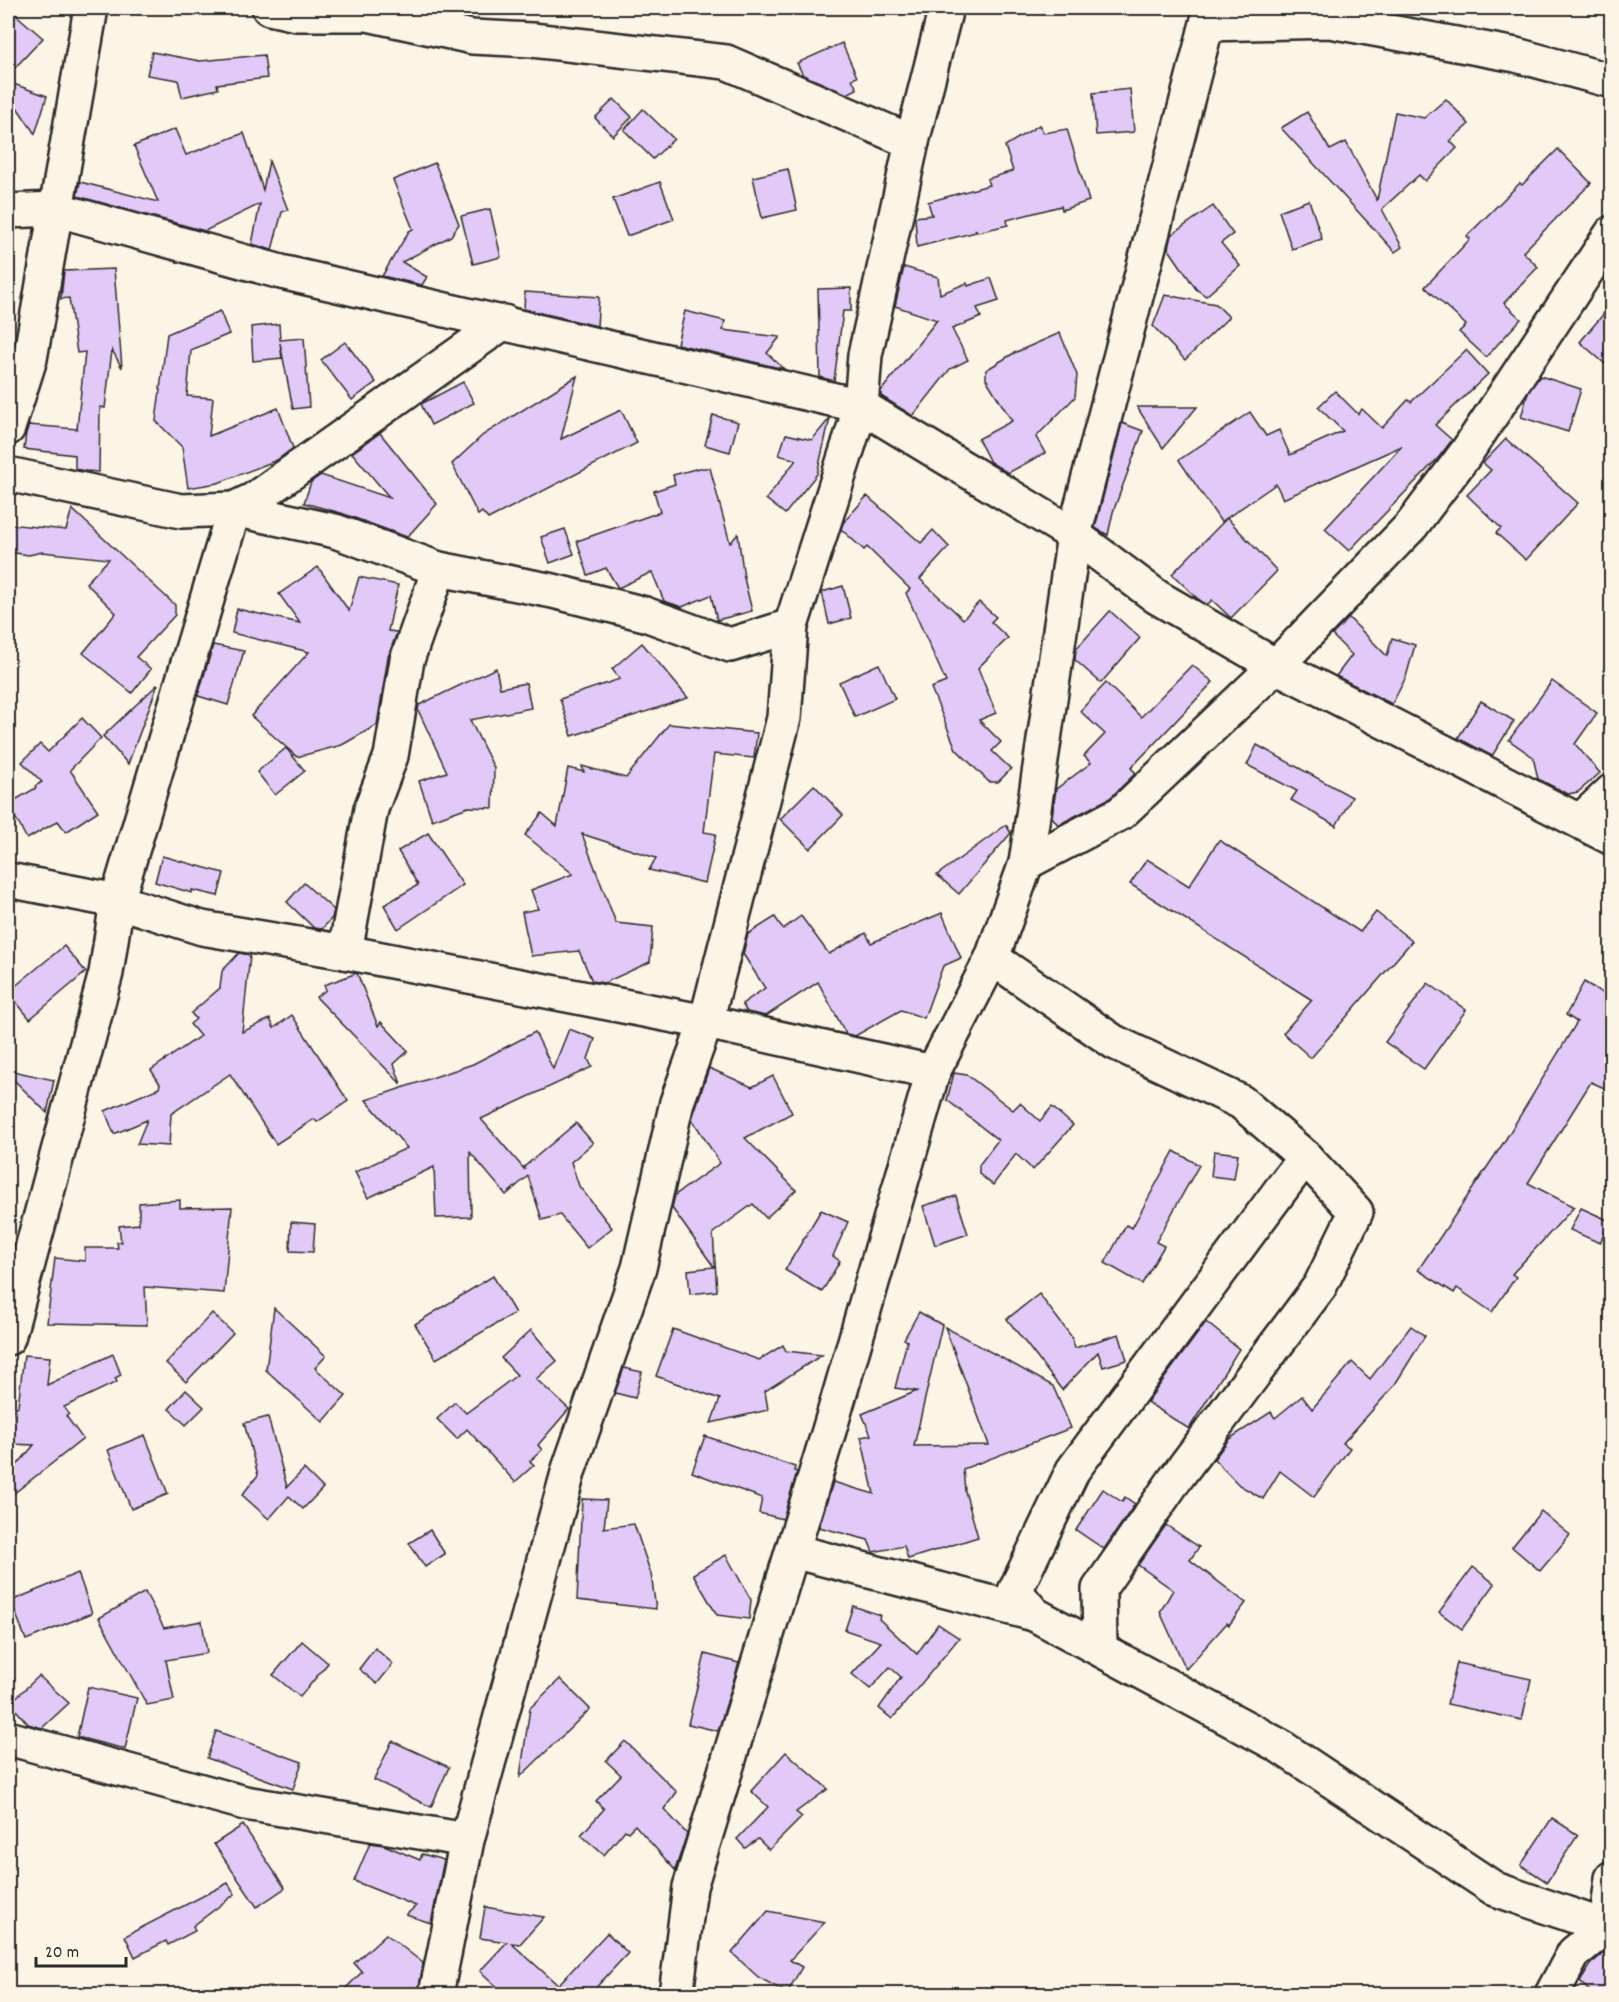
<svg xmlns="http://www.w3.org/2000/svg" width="1619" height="2002" viewBox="0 0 1619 2002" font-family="Dekko,sans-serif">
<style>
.building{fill:#e2c9f8;stroke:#2b2b2b;stroke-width:1.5}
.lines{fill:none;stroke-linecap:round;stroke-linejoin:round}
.minor-casing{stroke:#2b2b2b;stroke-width:38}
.minor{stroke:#fcf5e5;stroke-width:33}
</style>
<rect width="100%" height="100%" fill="#fcf5e5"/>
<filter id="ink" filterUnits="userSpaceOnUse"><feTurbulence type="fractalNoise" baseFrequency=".0167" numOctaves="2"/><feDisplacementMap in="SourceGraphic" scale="12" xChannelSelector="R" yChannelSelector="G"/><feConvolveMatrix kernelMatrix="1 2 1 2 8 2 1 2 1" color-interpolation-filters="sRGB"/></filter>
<g filter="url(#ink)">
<g class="building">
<path d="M 8,8 L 43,38 L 8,75 Z"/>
<path d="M 842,43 L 857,77 L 852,79 L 857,89 L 847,94 L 803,75 L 797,63 Z"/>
<path d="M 152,52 L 200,61 L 264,55 L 267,78 L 217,84 L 218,89 L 182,97 L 178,80 L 147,75 Z"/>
<path d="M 8,82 L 47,96 L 35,134 L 8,94 Z"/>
<path d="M 1130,89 L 1134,132 L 1096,135 L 1093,93 Z"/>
<path d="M 614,99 L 632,117 L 613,136 L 595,118 Z"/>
<path d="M 1446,99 L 1469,124 L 1450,141 L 1457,148 L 1425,181 L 1419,175 L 1382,209 L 1402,247 L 1395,252 L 1281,128 L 1307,112 L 1330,150 L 1346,142 L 1377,200 L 1395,112 L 1424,118 Z"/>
<path d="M 643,109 L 674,139 L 653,159 L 624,130 Z"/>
<path d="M 1039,125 L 1044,133 L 1067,129 L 1089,201 L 1062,210 L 1061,206 L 1007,220 L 1008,225 L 978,232 L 975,229 L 976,232 L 917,247 L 915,217 L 932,215 L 928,202 L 989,185 L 987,179 L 1013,171 L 1005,146 Z"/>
<path d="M 175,129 L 186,155 L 244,133 L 263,190 L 269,161 L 288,210 L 282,212 L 272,250 L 252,244 L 260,204 L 205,231 L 77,196 L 80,182 L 158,202 L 134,146 Z"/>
<path d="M 1558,149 L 1591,183 L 1523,252 L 1538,267 L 1504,303 L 1521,319 L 1486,357 L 1459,332 L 1466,325 L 1425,287 L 1470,239 L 1467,236 L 1520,183 L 1522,185 Z"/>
<path d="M 435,163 L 459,224 L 451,236 L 402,262 L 427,277 L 422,285 L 382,276 L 409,231 L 413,229 L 393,180 Z"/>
<path d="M 788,169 L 797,210 L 762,218 L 753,177 Z"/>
<path d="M 660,182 L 674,219 L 627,236 L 613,199 Z"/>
<path d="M 1309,200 L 1322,239 L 1292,249 L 1279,211 Z"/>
<path d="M 1213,206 L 1233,234 L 1221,243 L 1240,266 L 1206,296 L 1196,289 L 1168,248 L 1171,235 Z"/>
<path d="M 490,209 L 501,257 L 473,264 L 461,216 Z"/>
<path d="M 904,267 L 938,277 L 940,294 L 967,283 L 968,286 L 991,278 L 999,301 L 977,308 L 981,317 L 952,329 L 968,360 L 950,369 L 913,416 L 881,396 L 881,391 L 937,320 L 895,306 Z"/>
<path d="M 114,269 L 122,368 L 112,350 L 105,408 L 100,407 L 99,472 L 85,471 L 75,469 L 75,455 L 24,449 L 26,433 L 29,425 L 77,429 L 85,352 L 77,353 L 69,298 L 61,299 L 64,271 Z"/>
<path d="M 851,288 L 851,311 L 843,311 L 834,381 L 820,377 L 818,289 Z"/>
<path d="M 525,292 L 599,297 L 597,326 L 524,309 Z"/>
<path d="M 1165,295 L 1216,304 L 1229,317 L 1185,360 L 1153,326 Z"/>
<path d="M 1611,305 L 1611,369 L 1580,342 Z"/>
<path d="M 220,311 L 229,334 L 191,350 L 187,396 L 213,398 L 209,436 L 278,408 L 293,448 L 277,460 L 218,483 L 188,488 L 182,447 L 156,421 L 167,334 Z"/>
<path d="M 685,311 L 725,321 L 723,330 L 780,337 L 767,353 L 784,369 L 677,344 Z"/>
<path d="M 279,324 L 280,340 L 304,338 L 309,407 L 293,409 L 280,343 L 282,358 L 253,361 L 251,327 Z"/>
<path d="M 1060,333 L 1077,375 L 1075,397 L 1036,437 L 1045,453 L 1008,473 L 990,462 L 978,439 L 1012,421 L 986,379 L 986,370 L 1014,353 Z"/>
<path d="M 345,342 L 376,382 L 352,400 L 321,360 Z"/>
<path d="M 1466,350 L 1488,374 L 1435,425 L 1452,440 L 1439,457 L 1349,551 L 1325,529 L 1402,446 L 1283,499 L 1276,484 L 1221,522 L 1179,460 L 1250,412 L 1266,436 L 1279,430 L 1290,455 L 1343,431 L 1318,407 L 1335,391 L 1358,414 L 1362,409 L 1382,428 L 1408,400 L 1411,402 Z"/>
<path d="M 577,376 L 561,439 L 621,410 L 637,443 L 488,519 L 482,512 L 478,515 L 452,464 L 483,435 Z"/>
<path d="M 1540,376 L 1581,389 L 1568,432 L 1521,417 L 1528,393 Z"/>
<path d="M 463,382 L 474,403 L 431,425 L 421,404 Z"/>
<path d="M 1137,407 L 1197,407 L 1163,448 Z"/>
<path d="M 713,415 L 738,422 L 730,452 L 705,445 Z"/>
<path d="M 830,418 L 817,474 L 785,514 L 766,499 L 796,460 L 779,455 L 786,434 L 812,440 Z"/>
<path d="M 1122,423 L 1143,431 L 1113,512 L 1108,535 L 1095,528 Z"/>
<path d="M 380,433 L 437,504 L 407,537 L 341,513 L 304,503 L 311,482 L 321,475 L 390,498 L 352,453 Z"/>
<path d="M 1506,439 L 1578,503 L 1526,560 L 1496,533 L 1501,528 L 1467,495 L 1491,470 L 1483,463 Z"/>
<path d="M 699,468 L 710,468 L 730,543 L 738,534 L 744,578 L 752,611 L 717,620 L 711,595 L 682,607 L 664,601 L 652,572 L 618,588 L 606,568 L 588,575 L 577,541 L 660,512 L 654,491 L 675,484 L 673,475 Z"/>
<path d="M 867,496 L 921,543 L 933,530 L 949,547 L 920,579 L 963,619 L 979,602 L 996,617 L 991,622 L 1008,638 L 978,668 L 996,713 L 979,720 L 1001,742 L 992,751 L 1011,769 L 998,782 L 989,782 L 956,749 L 931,688 L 946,682 L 906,593 L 910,589 L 867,547 L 864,550 L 841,529 L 843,523 Z"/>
<path d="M 72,509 L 175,605 L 175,615 L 136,657 L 151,669 L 132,693 L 83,653 L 116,613 L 86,583 L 109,559 L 42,552 L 29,555 L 8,552 L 8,524 L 66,530 Z"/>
<path d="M 1227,518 L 1277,571 L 1231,618 L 1212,600 L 1207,605 L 1197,598 L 1172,574 Z"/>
<path d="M 565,529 L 574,554 L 550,563 L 541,537 Z"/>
<path d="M 318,567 L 349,611 L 359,577 L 398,585 L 388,631 L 397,632 L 388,657 L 377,725 L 342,745 L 297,757 L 251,716 L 309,652 L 232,633 L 237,609 L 300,623 L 279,594 Z"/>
<path d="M 843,586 L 851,618 L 829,624 L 822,592 Z"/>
<path d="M 1110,611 L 1140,638 L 1101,683 L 1075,660 L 1076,649 Z"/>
<path d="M 1349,618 L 1387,656 L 1392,638 L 1415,645 L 1406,677 L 1392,704 L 1336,676 L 1352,655 L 1332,635 Z"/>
<path d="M 642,643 L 688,698 L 572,736 L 560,699 L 620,679 L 612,669 Z"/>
<path d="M 213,645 L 244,651 L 228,705 L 198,696 Z"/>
<path d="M 879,664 L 895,699 L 855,717 L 839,682 Z"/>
<path d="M 1192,665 L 1213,682 L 1131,768 L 1136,773 L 1110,798 L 1058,825 L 1052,817 L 1056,789 L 1091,763 L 1084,756 L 1105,734 L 1080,711 L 1106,683 L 1141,717 Z"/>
<path d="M 496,668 L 500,688 L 526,683 L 531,708 L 470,720 L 494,768 L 493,808 L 468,807 L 432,820 L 419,781 L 447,772 L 418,710 L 419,705 Z"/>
<path d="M 1552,681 L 1597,713 L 1575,744 L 1600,773 L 1578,792 L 1568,794 L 1538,779 L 1533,757 L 1509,740 Z"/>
<path d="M 158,684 L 128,764 L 103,736 Z"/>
<path d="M 1481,701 L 1514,721 L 1492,756 L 1458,738 Z"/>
<path d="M 82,718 L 101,738 L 70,770 L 98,811 L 66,832 L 58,821 L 27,839 L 8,804 L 36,788 L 35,786 L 42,782 L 22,762 L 40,744 L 48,752 Z"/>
<path d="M 669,724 L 757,733 L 754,758 L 714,754 L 704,832 L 716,834 L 705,883 L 649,870 L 656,858 L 582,834 L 616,923 L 653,927 L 650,962 L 604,983 L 592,981 L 579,951 L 531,956 L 522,912 L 538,909 L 531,890 L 573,874 L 525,835 L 542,813 L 557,826 L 568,768 L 584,772 L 582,766 L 626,778 Z"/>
<path d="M 1257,745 L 1352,797 L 1336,826 L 1291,800 L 1297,791 L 1247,765 Z"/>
<path d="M 286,748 L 305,771 L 275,795 L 257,772 Z"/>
<path d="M 814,785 L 843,815 L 810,849 L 780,819 Z"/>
<path d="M 1006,825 L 1011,833 L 959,894 L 937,875 Z"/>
<path d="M 428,833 L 463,885 L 398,929 L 384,905 L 418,885 L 398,851 Z"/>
<path d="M 1219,840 L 1360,932 L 1376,912 L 1412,941 L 1311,1058 L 1283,1033 L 1312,1000 L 1130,884 L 1147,859 L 1189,886 Z"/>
<path d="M 162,856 L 224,873 L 218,896 L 192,890 L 192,893 L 155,882 Z"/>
<path d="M 304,883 L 334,910 L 332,918 L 322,929 L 314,928 L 287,902 Z"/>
<path d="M 942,913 L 961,958 L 943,966 L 924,1018 L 901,1010 L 855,1036 L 846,1034 L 818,982 L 766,1016 L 747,1012 L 742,1004 L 765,988 L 743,954 L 748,934 L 775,917 L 783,929 L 801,916 L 829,954 L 866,933 L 871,943 Z"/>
<path d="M 64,946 L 86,972 L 30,1019 L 8,992 Z"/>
<path d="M 239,953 L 250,955 L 242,1032 L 270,1019 L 274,1028 L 292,1015 L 348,1101 L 317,1122 L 314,1119 L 276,1144 L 230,1074 L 171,1114 L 169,1146 L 137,1144 L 147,1120 L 114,1134 L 105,1111 L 159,1088 L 160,1084 L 151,1070 L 200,1036 L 190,1024 L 196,1019 L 191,1013 L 220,988 L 222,971 Z"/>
<path d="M 357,973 L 378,1026 L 381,1022 L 408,1051 L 394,1064 L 401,1084 L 316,997 L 326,990 L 324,985 Z"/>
<path d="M 1584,982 L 1611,998 L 1611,1091 L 1591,1082 L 1528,1183 L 1574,1207 L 1512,1274 L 1516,1277 L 1492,1312 L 1457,1288 L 1454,1293 L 1418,1270 L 1504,1142 L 1577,1022 L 1566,1015 Z"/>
<path d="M 1428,983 L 1466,1010 L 1424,1069 L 1385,1042 Z"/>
<path d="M 569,1029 L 595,1039 L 588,1059 L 592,1067 L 481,1119 L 525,1170 L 524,1167 L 576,1123 L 593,1143 L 571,1162 L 579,1186 L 612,1228 L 587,1248 L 560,1215 L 542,1220 L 528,1176 L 506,1195 L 470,1152 L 471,1217 L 436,1218 L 434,1167 L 368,1198 L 355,1172 L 407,1148 L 366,1100 L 473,1064 L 535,1032 L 553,1069 Z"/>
<path d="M 709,1068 L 752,1087 L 773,1076 L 792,1113 L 745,1138 L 796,1190 L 766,1218 L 753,1204 L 713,1233 L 717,1291 L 690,1294 L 688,1270 L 714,1267 L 672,1208 L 675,1195 L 720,1163 L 692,1119 Z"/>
<path d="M 8,1070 L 54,1080 L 47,1113 L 8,1074 Z"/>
<path d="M 954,1073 L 967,1075 L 1013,1110 L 1020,1103 L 1040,1121 L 1052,1107 L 1073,1125 L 1033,1170 L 1016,1154 L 993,1185 L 979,1174 L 979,1165 L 998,1140 L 947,1100 Z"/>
<path d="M 1174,1151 L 1199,1165 L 1156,1242 L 1164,1246 L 1142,1284 L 1105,1263 L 1126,1225 L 1132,1228 Z"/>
<path d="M 1214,1151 L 1238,1154 L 1234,1179 L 1211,1176 Z"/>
<path d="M 956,1196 L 968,1234 L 935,1245 L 923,1206 Z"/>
<path d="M 180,1200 L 180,1208 L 232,1207 L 224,1293 L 145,1287 L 147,1325 L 47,1323 L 55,1258 L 85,1261 L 85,1248 L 118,1248 L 117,1242 L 121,1242 L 119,1226 L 139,1224 L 139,1203 Z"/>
<path d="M 1581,1208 L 1610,1221 L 1600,1243 L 1570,1230 Z"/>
<path d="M 821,1210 L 848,1222 L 833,1256 L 840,1261 L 822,1292 L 785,1270 Z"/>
<path d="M 291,1222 L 315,1224 L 313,1252 L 290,1251 Z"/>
<path d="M 493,1276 L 515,1313 L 436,1359 L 415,1324 Z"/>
<path d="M 1039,1294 L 1071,1336 L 1075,1348 L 1119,1334 L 1127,1360 L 1103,1367 L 1098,1352 L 1062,1390 L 1007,1319 Z"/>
<path d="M 274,1308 L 326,1356 L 315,1368 L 346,1396 L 323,1422 L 266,1370 Z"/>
<path d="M 919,1312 L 942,1325 L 914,1446 L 989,1445 L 945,1327 L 1053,1386 L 1071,1428 L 963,1469 L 965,1491 L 978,1537 L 908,1559 L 904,1546 L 873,1552 L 868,1540 L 819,1527 L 833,1482 L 874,1494 L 861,1437 L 871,1435 L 862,1414 L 917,1391 L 895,1388 L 907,1341 L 904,1339 Z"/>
<path d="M 212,1313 L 233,1333 L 186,1382 L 166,1363 Z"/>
<path d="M 1206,1322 L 1239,1349 L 1189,1429 L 1147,1402 Z"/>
<path d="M 1411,1326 L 1425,1336 L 1394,1386 L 1343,1443 L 1350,1448 L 1314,1497 L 1280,1471 L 1263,1499 L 1239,1485 L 1214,1459 L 1229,1439 L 1271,1412 L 1275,1418 L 1302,1396 L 1312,1409 L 1352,1362 L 1370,1379 Z"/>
<path d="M 673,1329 L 759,1360 L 783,1345 L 786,1351 L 822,1355 L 765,1391 L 768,1410 L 711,1423 L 720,1399 L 656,1376 Z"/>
<path d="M 531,1330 L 557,1361 L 536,1379 L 569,1409 L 538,1445 L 542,1450 L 530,1461 L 534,1465 L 515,1482 L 467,1429 L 457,1439 L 437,1419 L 455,1402 L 466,1413 L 517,1375 L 501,1358 Z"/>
<path d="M 113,1354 L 121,1375 L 115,1378 L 117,1382 L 64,1407 L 69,1414 L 66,1416 L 83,1439 L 8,1498 L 8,1476 L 34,1445 L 10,1444 L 13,1409 L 18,1406 L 24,1355 L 50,1357 L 47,1385 Z"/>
<path d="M 624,1368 L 642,1372 L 635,1398 L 615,1393 Z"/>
<path d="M 186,1390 L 204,1407 L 186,1425 L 169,1409 Z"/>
<path d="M 268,1417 L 287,1487 L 304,1469 L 323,1488 L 303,1509 L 289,1496 L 269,1519 L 242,1495 L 258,1475 L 244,1423 Z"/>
<path d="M 145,1435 L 168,1494 L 131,1509 L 108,1450 Z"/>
<path d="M 705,1436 L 795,1467 L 794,1471 L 797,1472 L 783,1519 L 759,1513 L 762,1498 L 692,1472 Z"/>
<path d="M 1103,1489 L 1122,1502 L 1125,1497 L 1135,1504 L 1104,1549 L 1076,1530 Z"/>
<path d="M 582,1499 L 607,1500 L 604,1528 L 634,1524 L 651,1574 L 656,1609 L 577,1600 Z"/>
<path d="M 1541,1511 L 1570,1535 L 1540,1571 L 1512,1547 Z"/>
<path d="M 1166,1525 L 1199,1547 L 1190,1560 L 1246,1603 L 1229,1625 L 1227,1623 L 1186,1669 L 1160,1612 L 1173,1590 L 1138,1565 Z"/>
<path d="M 430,1530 L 445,1554 L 425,1567 L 409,1543 Z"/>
<path d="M 726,1555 L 751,1600 L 749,1619 L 717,1615 L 693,1574 Z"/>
<path d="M 1473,1567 L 1495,1584 L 1462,1629 L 1439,1612 Z"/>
<path d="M 78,1573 L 92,1613 L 26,1640 L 11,1601 Z"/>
<path d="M 145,1592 L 164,1628 L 202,1621 L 207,1653 L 166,1660 L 174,1700 L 147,1705 L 99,1618 Z"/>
<path d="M 853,1606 L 880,1615 L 879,1619 L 917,1654 L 938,1624 L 959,1638 L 892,1719 L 879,1708 L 901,1677 L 890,1667 L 870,1689 L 852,1674 L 881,1642 L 845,1630 Z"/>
<path d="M 302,1641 L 328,1663 L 300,1697 L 273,1675 Z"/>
<path d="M 375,1648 L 393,1664 L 377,1684 L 359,1669 Z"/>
<path d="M 705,1654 L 739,1663 L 718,1731 L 688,1724 Z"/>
<path d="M 1457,1663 L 1531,1679 L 1522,1720 L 1447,1704 Z"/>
<path d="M 39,1676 L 69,1703 L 42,1728 L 28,1724 L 10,1703 Z"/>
<path d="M 560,1679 L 590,1709 L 520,1777 L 530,1708 Z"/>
<path d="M 88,1687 L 137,1698 L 125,1749 L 77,1737 Z"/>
<path d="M 216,1731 L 302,1762 L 293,1789 L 207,1758 Z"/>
<path d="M 392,1741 L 449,1767 L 431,1807 L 374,1780 Z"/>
<path d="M 625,1741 L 677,1792 L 664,1809 L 687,1834 L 675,1870 L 635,1825 L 628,1832 L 625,1830 L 604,1855 L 581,1835 L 604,1809 L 596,1801 L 621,1775 L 606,1761 Z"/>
<path d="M 786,1752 L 828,1789 L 796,1812 L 802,1817 L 769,1850 L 758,1839 L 745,1848 L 737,1839 L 768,1807 L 751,1791 Z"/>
<path d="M 1552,1818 L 1578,1835 L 1547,1882 L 1521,1865 Z"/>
<path d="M 243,1825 L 285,1888 L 257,1907 L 214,1844 Z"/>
<path d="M 370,1843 L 384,1845 L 420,1860 L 422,1854 L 444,1860 L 431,1923 L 406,1915 L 416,1906 L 354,1881 Z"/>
<path d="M 228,1883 L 235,1894 L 193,1926 L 195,1931 L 168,1945 L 166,1941 L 135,1957 L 125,1936 Z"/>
<path d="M 485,1907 L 544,1917 L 520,1944 L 511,1943 L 558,1985 L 607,1933 L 628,1953 L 589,1995 L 506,1995 L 480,1971 L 507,1942 L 480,1938 Z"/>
<path d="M 768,1911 L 825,1922 L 790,1960 L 802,1967 L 787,1993 L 758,1977 L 732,1953 Z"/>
<path d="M 386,1934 L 423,1963 L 418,1995 L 339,1995 L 362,1972 L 354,1963 Z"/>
<path d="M 1611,1947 L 1611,1995 L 1594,1995 L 1580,1982 L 1592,1963 Z"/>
</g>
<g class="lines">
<defs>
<g id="minor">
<path d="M 269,8 L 296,14 L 367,14 L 472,37 L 532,40 L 726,62 L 912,142"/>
<path d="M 946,8 L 912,142 L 865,355 L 861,406 L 1074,535 L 1157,597 L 1276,666 L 1612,838"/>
<path d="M 1207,24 L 1330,21 L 1516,55 L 1612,81"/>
<path d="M 8,211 L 55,209 L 281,272 L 861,406 L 791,626 L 784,718 L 706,1022 L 677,1102 L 639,1268 L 569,1469 L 467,1840 L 436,1994"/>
<path d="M 8,428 L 30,359 L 91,8"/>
<path d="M 8,474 L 181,511 L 234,509 L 253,500 L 504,322"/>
<path d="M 1580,821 L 1612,791"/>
<path d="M 1026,863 L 1121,813 L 1276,666 L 1412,525 L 1466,453 L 1612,233"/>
<path d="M 8,880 L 117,901 L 202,928 L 345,952 L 706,1022 L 933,1072"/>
<path d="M 345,952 L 371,809 L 391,756 L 407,660 L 439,569"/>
<path d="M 992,958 L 1114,1042 L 1241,1102 L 1305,1157 L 1073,1470 L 1015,1591 L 1034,1614"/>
<path d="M 8,1338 L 106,973 L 117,901 L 234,509 L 335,531 L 439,569 L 553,591 L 645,614 L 730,645 L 791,626"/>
<path d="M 793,1551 L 1034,1614 L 1278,1745 L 1495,1889 L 1606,1927"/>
<path d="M 1100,1648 L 1099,1589 L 1173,1482 L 1320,1286 L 1356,1212 L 1305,1157"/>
<path d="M 8,1738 L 245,1803 L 467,1840"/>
<path d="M 676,1994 L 690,1887 L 831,1424 L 933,1072 L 992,958 L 1026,863 L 1074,535 L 1211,8"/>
<path d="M 1552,1994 L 1574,1953 L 1606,1927 L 1612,1878"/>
</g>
</defs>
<use href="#minor" class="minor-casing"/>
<use href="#minor" class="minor"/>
</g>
</g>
<rect width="1619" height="2002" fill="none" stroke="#fcf5e5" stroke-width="30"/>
<rect x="15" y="15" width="1589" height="1972" fill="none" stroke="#2b2b2b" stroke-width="2" filter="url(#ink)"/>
<path d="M36 1957v9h90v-9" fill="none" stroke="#2b2b2b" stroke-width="3"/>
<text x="45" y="1957" font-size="18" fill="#2b2b2b" stroke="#fcf5e5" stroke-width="4.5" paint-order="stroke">20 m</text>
</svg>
